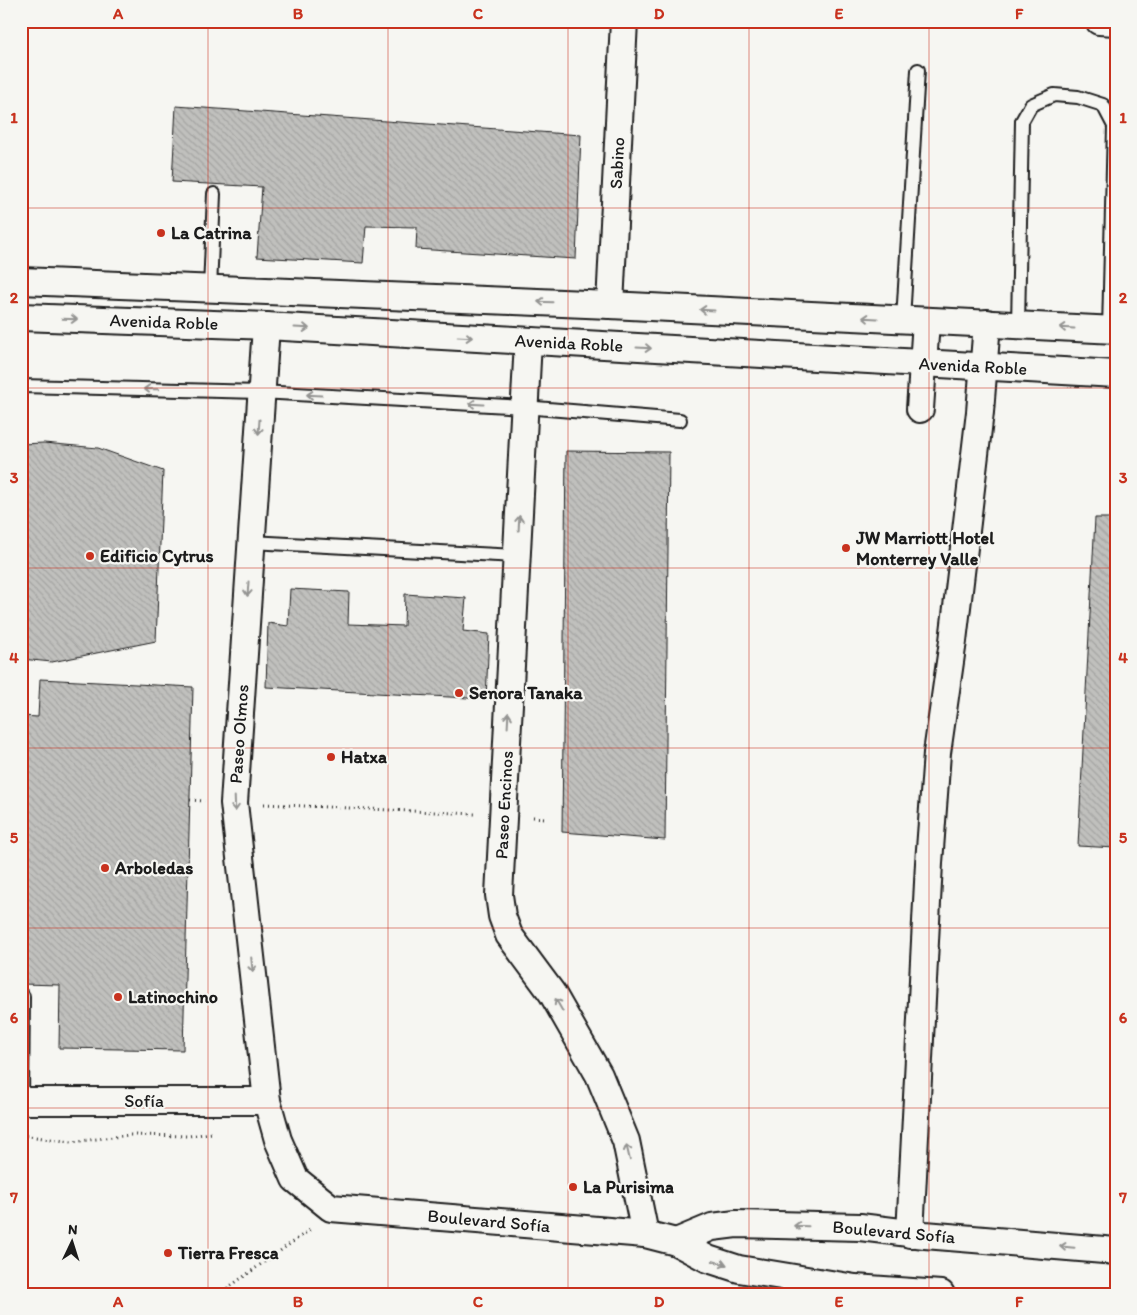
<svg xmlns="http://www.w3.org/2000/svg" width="1137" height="1315" viewBox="0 0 1137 1315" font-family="Itim,sans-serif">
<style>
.building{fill:url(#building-back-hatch);stroke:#1c1c1c}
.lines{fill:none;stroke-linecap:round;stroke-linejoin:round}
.service-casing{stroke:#1c1c1c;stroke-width:16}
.minor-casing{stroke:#1c1c1c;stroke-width:30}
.path{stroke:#1c1c1c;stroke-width:3;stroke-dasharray:1 4;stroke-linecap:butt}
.service{stroke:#f6f6f2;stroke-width:12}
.minor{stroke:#f6f6f2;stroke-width:26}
.oneway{stroke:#949492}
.grid{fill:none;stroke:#c8321e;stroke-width:1;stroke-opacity:0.55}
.poi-dot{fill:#c8321e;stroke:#f6f6f2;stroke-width:2}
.labels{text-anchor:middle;stroke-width:4.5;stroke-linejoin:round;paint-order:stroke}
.street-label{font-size:18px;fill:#1c1c1c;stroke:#f6f6f2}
.poi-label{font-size:18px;font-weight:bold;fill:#1c1c1c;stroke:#f6f6f2;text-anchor:start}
.neatline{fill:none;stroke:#c8321e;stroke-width:2}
.grid-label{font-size:16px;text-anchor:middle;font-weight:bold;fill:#c8321e}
</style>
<defs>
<pattern id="building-back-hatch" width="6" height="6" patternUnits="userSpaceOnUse" patternTransform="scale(1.25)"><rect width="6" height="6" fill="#c0c0bd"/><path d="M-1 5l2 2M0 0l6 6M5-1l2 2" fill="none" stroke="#a4a4a2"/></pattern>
</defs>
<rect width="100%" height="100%" fill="#f6f6f2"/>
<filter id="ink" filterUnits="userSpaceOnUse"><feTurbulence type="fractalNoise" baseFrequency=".02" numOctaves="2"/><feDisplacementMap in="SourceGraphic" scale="10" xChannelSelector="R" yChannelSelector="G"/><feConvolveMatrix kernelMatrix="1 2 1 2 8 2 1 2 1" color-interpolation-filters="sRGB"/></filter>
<g filter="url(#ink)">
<g class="building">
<path d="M 176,106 L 581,135 L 576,259 L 416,249 L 417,227 L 366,226 L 363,263 L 257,257 L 262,187 L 172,182 Z"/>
<path d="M 44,443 L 98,448 L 163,471 L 156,641 L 52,662 L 21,659 L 21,444 Z"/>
<path d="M 566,451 L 669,452 L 665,840 L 562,832 Z"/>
<path d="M 1095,518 L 1116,518 L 1116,848 L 1078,846 Z"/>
<path d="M 290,589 L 349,592 L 348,624 L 404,626 L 405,594 L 466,598 L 463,631 L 489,634 L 486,699 L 266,687 L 268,623 L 288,626 Z"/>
<path d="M 40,679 L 193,687 L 183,1050 L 59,1048 L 60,985 L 21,984 L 21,716 L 38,717 Z"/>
</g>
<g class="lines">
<defs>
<g id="service">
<path d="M 210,289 L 214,194"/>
<path d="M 903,320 L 918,70"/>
<path d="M 1018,325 L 1022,121 L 1031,105 L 1054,95 L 1078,97 L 1103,105 L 1114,126 L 1109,330"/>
<path d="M 21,386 L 261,392 L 524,407 L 680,420"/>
<path d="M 251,542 L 517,556"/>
<path d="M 22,1101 L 23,996"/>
</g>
<g id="minor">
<path d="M 1099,21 L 1116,22"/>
<path d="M 21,281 L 610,305 L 1116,330"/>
<path d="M 610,305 L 624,21"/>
<path d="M 21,317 L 266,326 L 1116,374"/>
<path d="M 266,326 L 234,803 L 267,1101 L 278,1140 L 295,1179 L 331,1208 L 645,1234 L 676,1242 L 708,1259 L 739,1269 L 855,1288 L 941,1294"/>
<path d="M 528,341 L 499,895 L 502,916 L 509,935 L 552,993 L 599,1075 L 626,1141 L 645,1234"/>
<path d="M 920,409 L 926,321"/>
<path d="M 21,1101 L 267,1101"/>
<path d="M 910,1234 L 929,863 L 937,753 L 953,641 L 980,412 L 987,323"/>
<path d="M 676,1242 L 712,1227 L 736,1224 L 860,1227 L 925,1235 L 1116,1251"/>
</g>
</defs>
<use href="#service" class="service-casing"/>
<use href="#minor" class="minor-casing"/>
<g class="path">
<path d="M 190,800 L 205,801"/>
<path d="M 264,804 L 475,814"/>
<path d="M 533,817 L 545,818"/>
<path d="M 21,1135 L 72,1142 L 130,1135 L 189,1136 L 212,1133"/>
<path d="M 219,1294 L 311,1229"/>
</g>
<use href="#service" class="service"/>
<use href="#minor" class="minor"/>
</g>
<defs><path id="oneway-shaft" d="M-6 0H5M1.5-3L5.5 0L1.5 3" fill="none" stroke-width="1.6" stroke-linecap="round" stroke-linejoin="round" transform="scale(1.25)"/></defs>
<g class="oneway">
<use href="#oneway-shaft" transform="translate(545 302) rotate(-178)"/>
<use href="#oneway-shaft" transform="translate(707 310) rotate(-177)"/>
<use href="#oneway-shaft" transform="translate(870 318) rotate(-177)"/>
<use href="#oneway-shaft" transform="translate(70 319) rotate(2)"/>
<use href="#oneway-shaft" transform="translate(302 328) rotate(3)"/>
<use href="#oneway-shaft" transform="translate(1067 328) rotate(-177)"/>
<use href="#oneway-shaft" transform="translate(465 337) rotate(3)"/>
<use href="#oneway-shaft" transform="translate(644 348) rotate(3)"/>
<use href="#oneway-shaft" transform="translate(151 389) rotate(-179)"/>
<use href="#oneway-shaft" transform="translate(314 395) rotate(-177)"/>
<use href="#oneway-shaft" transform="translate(476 404) rotate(-177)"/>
<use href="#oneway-shaft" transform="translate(259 427) rotate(94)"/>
<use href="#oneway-shaft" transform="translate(519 523) rotate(-87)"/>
<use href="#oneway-shaft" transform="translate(248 589) rotate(94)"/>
<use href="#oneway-shaft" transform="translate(508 720) rotate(-87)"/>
<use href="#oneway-shaft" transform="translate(235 804) rotate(88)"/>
<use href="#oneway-shaft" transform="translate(252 965) rotate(84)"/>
<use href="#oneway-shaft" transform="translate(559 1005) rotate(-120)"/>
<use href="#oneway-shaft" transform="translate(628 1152) rotate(-103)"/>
<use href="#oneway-shaft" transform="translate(801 1226) rotate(-178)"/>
<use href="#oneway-shaft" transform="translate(1067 1247) rotate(-175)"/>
<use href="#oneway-shaft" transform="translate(720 1263) rotate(16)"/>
</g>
</g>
<path class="grid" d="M 208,21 L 208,1294M 388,21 L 388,1294M 568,21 L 568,1294M 749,21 L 749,1294M 929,21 L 929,1294M 21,208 L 1116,208M 21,388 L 1116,388M 21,568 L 1116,568M 21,748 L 1116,748M 21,928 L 1116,928M 21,1108 L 1116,1108"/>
<g class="poi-dot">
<circle cx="161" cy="233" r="5"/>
<circle cx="846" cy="548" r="5"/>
<circle cx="90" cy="556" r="5"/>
<circle cx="459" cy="693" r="5"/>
<circle cx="331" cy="757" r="5"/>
<circle cx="105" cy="868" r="5"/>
<circle cx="118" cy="997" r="5"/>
<circle cx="573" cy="1187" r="5"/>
<circle cx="168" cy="1253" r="5"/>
</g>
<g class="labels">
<g class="street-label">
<text transform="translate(617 163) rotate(-87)" y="6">Sabino</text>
<text transform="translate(164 322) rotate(2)" y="6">Avenida Roble</text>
<text transform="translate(569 343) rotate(3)" y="6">Avenida Roble</text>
<text transform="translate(973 366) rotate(3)" y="6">Avenida Roble</text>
<text transform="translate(239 734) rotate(-86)" y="6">Paseo Olmos</text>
<text transform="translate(504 805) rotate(-87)" y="6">Paseo Encinos</text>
<text x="144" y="1107">Sofía</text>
<text transform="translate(489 1221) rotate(5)" y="6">Boulevard Sofía</text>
<text transform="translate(894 1232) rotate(5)" y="6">Boulevard Sofía</text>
</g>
<g class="poi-label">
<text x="171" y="239">La Catrina</text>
<text x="856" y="544">JW Marriott Hotel<tspan x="856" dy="21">Monterrey Valle</tspan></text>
<text x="100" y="562">Edificio Cytrus</text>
<text x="469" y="699">Senora Tanaka</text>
<text x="341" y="763">Hatxa</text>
<text x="115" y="874">Arboledas</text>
<text x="128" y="1003">Latinochino</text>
<text x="583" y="1193">La Purisima</text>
<text x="178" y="1259">Tierra Fresca</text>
</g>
</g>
<rect width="1137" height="1315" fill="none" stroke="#f6f6f2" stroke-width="55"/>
<g transform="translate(72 1242) rotate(4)" stroke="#f6f6f2" stroke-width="4" paint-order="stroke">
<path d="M0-4L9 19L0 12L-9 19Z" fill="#1c1c1c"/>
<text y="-8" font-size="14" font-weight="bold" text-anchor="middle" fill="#1c1c1c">N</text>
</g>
<rect x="28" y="28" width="1082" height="1260" class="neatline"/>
<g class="grid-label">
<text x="118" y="19">A</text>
<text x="298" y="19">B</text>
<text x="478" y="19">C</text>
<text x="659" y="19">D</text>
<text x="839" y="19">E</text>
<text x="1019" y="19">F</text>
<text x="14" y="123">1</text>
<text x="1123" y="123">1</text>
<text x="14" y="303">2</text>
<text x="1123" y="303">2</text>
<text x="14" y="483">3</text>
<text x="1123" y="483">3</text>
<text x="14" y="663">4</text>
<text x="1123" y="663">4</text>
<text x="14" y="843">5</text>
<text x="1123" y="843">5</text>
<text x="14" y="1023">6</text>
<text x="1123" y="1023">6</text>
<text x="14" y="1203">7</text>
<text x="1123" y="1203">7</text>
<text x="118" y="1307">A</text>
<text x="298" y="1307">B</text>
<text x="478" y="1307">C</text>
<text x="659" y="1307">D</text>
<text x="839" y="1307">E</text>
<text x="1019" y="1307">F</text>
</g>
</svg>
